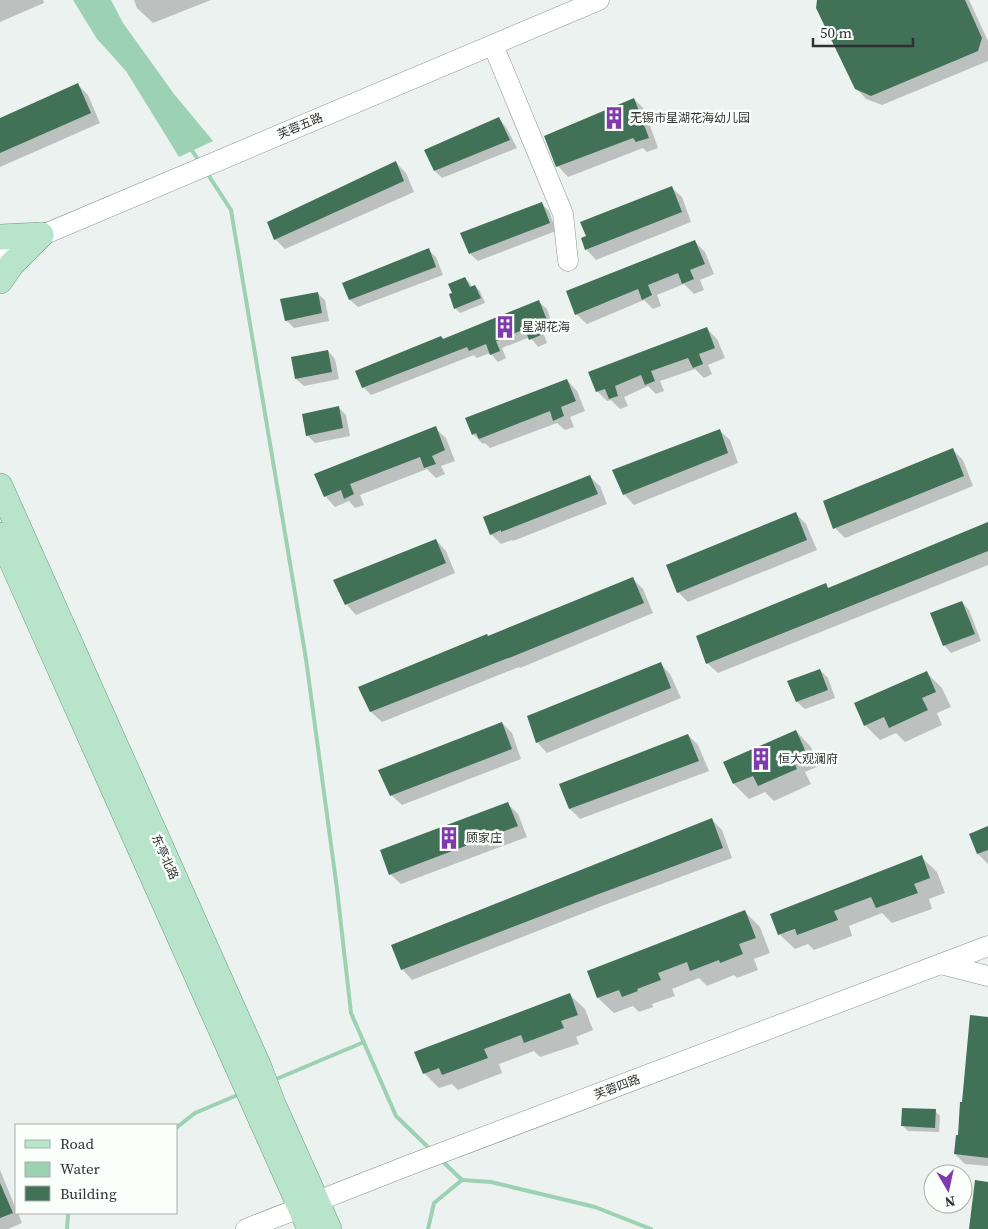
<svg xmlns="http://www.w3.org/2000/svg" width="988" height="1229" viewBox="0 0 988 1229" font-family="'Source Serif 4','Noto Sans SC',serif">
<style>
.water{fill:#9dd1b3}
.shadow{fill:#0003;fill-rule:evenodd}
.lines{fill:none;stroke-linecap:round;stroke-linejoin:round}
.stream{stroke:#9dd1b3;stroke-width:4}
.building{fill:#417258}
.minor-casing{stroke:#8d928f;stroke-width:21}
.major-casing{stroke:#699a7f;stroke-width:26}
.minor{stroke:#fff;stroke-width:20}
.major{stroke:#b8e4cb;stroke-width:25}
.labels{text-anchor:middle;stroke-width:5;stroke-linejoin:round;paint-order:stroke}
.poi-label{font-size:12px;fill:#303231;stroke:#fbfffc;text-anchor:start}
.street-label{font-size:12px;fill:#303231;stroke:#fbfffc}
</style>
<rect width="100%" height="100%" fill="#ecf2ef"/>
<path class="water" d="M 73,0 L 111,0 L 123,23 L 174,94 L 213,141 L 179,157 L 126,71 L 97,39 Z"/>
<g class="shadow">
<path d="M 0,0 L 43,0 L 44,3 L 0,22 Z"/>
<path d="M 134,0 L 211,0 L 153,23 L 137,8 Z"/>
<path d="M 819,0 L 969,0 L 988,41 L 988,61 L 882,105 L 866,99 L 856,88 Z"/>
<path d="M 78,85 L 88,95 L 100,123 L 0,167 L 0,120 Z"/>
<path d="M 634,99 L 644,109 L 658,148 L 647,152 L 643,148 L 568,177 L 558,166 L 545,137 Z"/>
<path d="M 499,119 L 506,127 L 517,148 L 442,178 L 435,171 Z"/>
<path d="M 396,163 L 406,173 L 414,192 L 285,249 L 275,239 Z"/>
<path d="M 671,187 L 682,197 L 691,222 L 596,260 L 586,249 Z"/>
<path d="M 542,204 L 549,211 L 556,231 L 478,261 L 470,254 Z"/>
<path d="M 695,242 L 705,252 L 714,274 L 700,280 L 704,290 L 694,294 L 684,284 L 657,295 L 661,306 L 653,309 L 644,300 L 587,324 L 576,314 Z"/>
<path d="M 428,250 L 436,257 L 443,275 L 358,307 L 350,300 L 344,284 Z"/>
<path d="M 465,278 L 470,283 L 472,288 L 475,286 L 480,291 L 485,303 L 460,313 L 455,308 Z"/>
<path d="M 317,293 L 325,300 L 329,321 L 294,328 L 286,320 Z"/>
<path d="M 539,302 L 547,309 L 554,328 L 543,332 L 547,343 L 538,347 L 530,337 L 502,348 L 506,358 L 498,362 L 490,353 L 477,358 L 474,355 L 371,395 L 363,387 L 441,337 L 444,340 Z"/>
<path d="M 707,329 L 717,339 L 725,358 L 708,365 L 712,374 L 704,378 L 695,369 L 660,381 L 664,391 L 656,394 L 648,386 L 624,397 L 628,406 L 620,409 L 611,400 L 607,401 L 597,391 Z"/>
<path d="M 328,351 L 335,359 L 339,379 L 304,386 L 296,379 Z"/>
<path d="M 567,380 L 577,391 L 585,411 L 570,417 L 574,427 L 565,430 L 557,423 L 490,448 L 485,443 L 483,444 L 473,434 Z"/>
<path d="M 339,408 L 346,415 L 350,436 L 315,443 L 307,435 Z"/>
<path d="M 435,428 L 446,438 L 455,461 L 441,466 L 445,474 L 436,478 L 427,469 L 360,495 L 364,505 L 355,508 L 349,501 L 335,507 L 325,496 Z"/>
<path d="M 719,430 L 730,440 L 738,463 L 634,505 L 624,494 Z"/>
<path d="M 953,450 L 963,460 L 973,486 L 845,538 L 835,528 Z"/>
<path d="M 589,476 L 600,486 L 607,504 L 513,541 L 512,540 L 501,544 L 491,534 Z"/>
<path d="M 796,514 L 806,524 L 817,550 L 688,602 L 678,592 Z"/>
<path d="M 988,523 L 988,565 L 718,673 L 707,663 L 825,585 L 829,589 Z"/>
<path d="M 436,540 L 446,551 L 455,573 L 356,615 L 346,604 Z"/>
<path d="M 633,579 L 643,589 L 653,613 L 520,668 L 519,667 L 382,722 L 371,712 L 360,688 Z"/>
<path d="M 962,602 L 969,610 L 981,641 L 951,653 L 944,645 Z"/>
<path d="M 660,663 L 670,674 L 681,698 L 547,753 L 537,742 Z"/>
<path d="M 820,670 L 828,678 L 835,698 L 805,709 L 797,702 L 788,681 Z"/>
<path d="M 927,673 L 942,688 L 951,707 L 937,713 L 942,725 L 905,742 L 896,733 L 880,740 L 865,725 Z"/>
<path d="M 502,723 L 512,733 L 521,759 L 402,805 L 391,795 Z"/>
<path d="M 796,731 L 811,747 L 819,766 L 805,772 L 811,784 L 774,801 L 765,792 L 749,799 L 734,784 Z"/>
<path d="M 688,735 L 698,745 L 709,771 L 580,819 L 570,809 L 561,785 Z"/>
<path d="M 507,803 L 518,814 L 527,837 L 401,884 L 390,874 Z"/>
<path d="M 712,820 L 722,830 L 732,858 L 607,904 L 412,980 L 402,969 Z"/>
<path d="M 988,827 L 988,864 L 978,854 Z"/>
<path d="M 921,857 L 937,872 L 945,893 L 929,899 L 932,909 L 892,923 L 882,913 L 849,926 L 852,936 L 814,950 L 808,944 L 795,949 L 779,934 L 772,915 ZM 800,925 L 801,927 L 785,933 L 785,931 Z"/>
<path d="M 745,912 L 760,927 L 770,953 L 754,959 L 758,970 L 737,978 L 734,975 L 707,986 L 699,978 L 672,989 L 675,996 L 652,1004 L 653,1007 L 639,1012 L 633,1006 L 614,1013 L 598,998 L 588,972 Z"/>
<path d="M 569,994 L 585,1009 L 593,1030 L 576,1037 L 579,1044 L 540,1057 L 534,1051 L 499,1064 L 502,1073 L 458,1090 L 452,1084 L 439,1088 L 424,1073 Z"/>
<path d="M 988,1018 L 988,1166 L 965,1164 L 955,1154 L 959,1137 L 963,1104 Z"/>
<path d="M 935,1111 L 940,1116 L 939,1132 L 908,1131 L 903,1126 Z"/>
<path d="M 0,1170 L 16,1209 L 16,1213 L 18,1213 L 22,1223 L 8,1229 L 0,1229 Z"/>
</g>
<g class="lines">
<g class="stream">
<path d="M 189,146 L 199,161"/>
<path d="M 207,173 L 231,210 L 306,659 L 337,889 L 351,1013 L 396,1116 L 432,1151"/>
<path d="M 274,1080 L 364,1042"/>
<path d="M 176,1128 L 195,1113 L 240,1094"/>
<path d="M 462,1180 L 491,1182 L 595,1207 L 651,1229"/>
<path d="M 67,1229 L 68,1214 L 69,1213"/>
<path d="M 428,1229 L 434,1203 L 462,1180 L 440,1159"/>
</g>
</g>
<g class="building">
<path d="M 817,0 L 965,0 L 982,38 L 978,51 L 871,96 L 855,89 L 816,8 Z"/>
<path d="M 78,83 L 91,113 L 0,153 L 0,118 Z"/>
<path d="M 634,98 L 649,138 L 636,142 L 633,138 L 556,167 L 544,136 Z"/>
<path d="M 499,117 L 510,140 L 434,171 L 424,150 Z"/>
<path d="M 396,161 L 404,181 L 274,240 L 267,222 Z"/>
<path d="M 672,186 L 682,212 L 585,250 L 581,238 L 586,236 L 580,222 Z"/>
<path d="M 542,202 L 550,223 L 469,254 L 460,233 Z"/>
<path d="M 695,240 L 705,264 L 690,270 L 694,279 L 682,284 L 678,273 L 648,285 L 652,295 L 642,300 L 638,289 L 575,315 L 566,291 Z"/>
<path d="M 429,248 L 436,267 L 349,300 L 342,283 Z"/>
<path d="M 465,277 L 470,287 L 475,285 L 481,298 L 454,309 L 449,294 L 452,293 L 448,284 Z"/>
<path d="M 318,292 L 322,313 L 285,321 L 280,299 Z"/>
<path d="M 539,300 L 547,320 L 536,324 L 541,335 L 529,340 L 525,329 L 496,341 L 500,351 L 490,355 L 486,344 L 469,351 L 467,347 L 362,388 L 355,371 L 441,336 L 443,339 Z"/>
<path d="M 707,327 L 715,348 L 699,354 L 703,364 L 693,368 L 688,358 L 651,371 L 655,381 L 645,385 L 641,375 L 615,386 L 618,396 L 609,399 L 605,389 L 596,392 L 588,372 Z"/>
<path d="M 328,350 L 332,372 L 295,379 L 291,357 Z"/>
<path d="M 567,379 L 576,401 L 561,407 L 564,416 L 553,421 L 550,411 L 479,439 L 476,433 L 472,435 L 465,418 Z"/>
<path d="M 339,406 L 343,428 L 306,436 L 302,414 Z"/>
<path d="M 436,426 L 445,450 L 432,456 L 436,464 L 424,468 L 420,457 L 350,484 L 354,494 L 344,499 L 341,490 L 324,497 L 314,474 Z"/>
<path d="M 720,429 L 728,453 L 623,495 L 612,470 Z"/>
<path d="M 953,448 L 964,476 L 833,529 L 823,501 Z"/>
<path d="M 590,475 L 598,494 L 501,532 L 501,530 L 490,535 L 483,517 Z"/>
<path d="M 796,512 L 807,540 L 677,593 L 666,565 Z"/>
<path d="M 988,522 L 988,551 L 706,664 L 696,636 L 826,583 L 828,588 Z"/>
<path d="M 436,539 L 446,563 L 345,605 L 333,580 Z"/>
<path d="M 633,577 L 644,603 L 509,658 L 508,658 L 370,712 L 358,687 L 487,634 L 488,636 Z"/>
<path d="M 962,601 L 975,634 L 943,646 L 930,613 Z"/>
<path d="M 661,662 L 671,688 L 536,743 L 527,716 Z"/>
<path d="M 820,669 L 828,690 L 796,702 L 787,681 Z"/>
<path d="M 927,671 L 936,692 L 922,698 L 928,710 L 889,728 L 884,717 L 864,726 L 854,703 Z"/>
<path d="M 502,722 L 512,749 L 390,796 L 378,770 Z"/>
<path d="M 796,730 L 805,750 L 791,756 L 797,769 L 758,786 L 753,776 L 733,784 L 723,762 Z"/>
<path d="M 688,734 L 699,761 L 569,809 L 559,784 Z"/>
<path d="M 508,802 L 518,826 L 389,875 L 380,850 Z"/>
<path d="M 712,818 L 723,848 L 596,895 L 401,970 L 391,945 Z"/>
<path d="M 988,826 L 988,850 L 977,854 L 969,834 Z"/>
<path d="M 922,855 L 930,878 L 914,884 L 918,893 L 876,908 L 871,897 L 834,911 L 838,920 L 797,935 L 795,929 L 778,935 L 770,914 Z"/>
<path d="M 745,910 L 756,938 L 739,944 L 743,954 L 720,963 L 719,960 L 690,971 L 687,962 L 658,973 L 661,980 L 637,989 L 638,991 L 622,997 L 619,990 L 597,998 L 587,971 Z"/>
<path d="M 570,993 L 578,1015 L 561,1021 L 564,1028 L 524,1043 L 521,1035 L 484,1049 L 488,1058 L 442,1075 L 439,1068 L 423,1074 L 414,1052 Z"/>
<path d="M 970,1015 L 988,1017 L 988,1158 L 954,1154 L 956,1135 L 958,1135 L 960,1102 L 962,1102 Z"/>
<path d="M 902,1108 L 936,1109 L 935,1128 L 901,1126 Z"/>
<path d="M 975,1180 L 988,1182 L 988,1229 L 969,1229 Z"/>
<path d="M 0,1183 L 13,1213 L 0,1218 Z"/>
</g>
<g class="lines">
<defs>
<g id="minor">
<path d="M 493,45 L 563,214 L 568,261"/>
<path d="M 0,253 L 599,0"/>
<path d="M 941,964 L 988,976"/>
<path d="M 246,1229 L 412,1164 L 988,946"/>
</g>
<g id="major">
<path d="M 0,237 L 41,235"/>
<path d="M 0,281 L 12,264 L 41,235"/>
<path d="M 0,486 L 259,1067 L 273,1104 L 329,1229"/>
<path d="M 0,535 L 310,1229"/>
</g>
</defs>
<use href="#minor" class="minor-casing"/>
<use href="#major" class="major-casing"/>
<use href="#minor" class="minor"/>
<use href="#major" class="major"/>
</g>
<defs>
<symbol id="building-bare" viewBox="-9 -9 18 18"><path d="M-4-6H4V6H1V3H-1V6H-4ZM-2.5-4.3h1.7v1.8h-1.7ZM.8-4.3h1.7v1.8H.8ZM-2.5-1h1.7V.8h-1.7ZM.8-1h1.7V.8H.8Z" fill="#803aad" stroke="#fbfffc" stroke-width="2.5" paint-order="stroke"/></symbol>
</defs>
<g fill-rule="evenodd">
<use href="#building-bare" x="598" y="102" width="32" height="32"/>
<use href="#building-bare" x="489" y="311" width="32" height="32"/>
<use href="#building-bare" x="745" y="743" width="32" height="32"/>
<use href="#building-bare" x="433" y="822" width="32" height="32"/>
</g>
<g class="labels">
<g class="poi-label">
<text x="630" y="122">无锡市星湖花海幼儿园</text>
<text x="522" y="331">星湖花海</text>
<text x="778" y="763">恒大观澜府</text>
<text x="466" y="842">顾家庄</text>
</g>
<g class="street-label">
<text transform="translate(300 126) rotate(-23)" y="4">芙蓉五路</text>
<text transform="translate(165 857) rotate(66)" y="4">东亭北路</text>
<text transform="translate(617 1087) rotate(-21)" y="4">芙蓉四路</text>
</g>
</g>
<rect x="15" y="1124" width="162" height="90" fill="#fbfffc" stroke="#aaadab"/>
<rect x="25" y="1140" width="25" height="8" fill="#b8e4cb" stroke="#aaadab"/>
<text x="60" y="1149" font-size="15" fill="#303231">Road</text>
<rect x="25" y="1162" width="25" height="15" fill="#9dd1b3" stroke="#aaadab"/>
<text x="60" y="1174" font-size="15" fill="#303231">Water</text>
<rect x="25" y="1186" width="25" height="15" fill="#417258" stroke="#aaadab"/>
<text x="60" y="1199" font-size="15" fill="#303231">Building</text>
<g transform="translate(948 1189) rotate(171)"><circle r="24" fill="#fbfffc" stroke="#aaadab"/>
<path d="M0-4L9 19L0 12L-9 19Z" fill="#803aad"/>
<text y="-8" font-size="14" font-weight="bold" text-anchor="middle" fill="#303231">N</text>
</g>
<path d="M813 38v8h100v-8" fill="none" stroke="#303231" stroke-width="2.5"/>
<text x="820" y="38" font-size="15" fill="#303231" stroke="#fbfffc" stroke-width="4" paint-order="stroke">50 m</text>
</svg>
